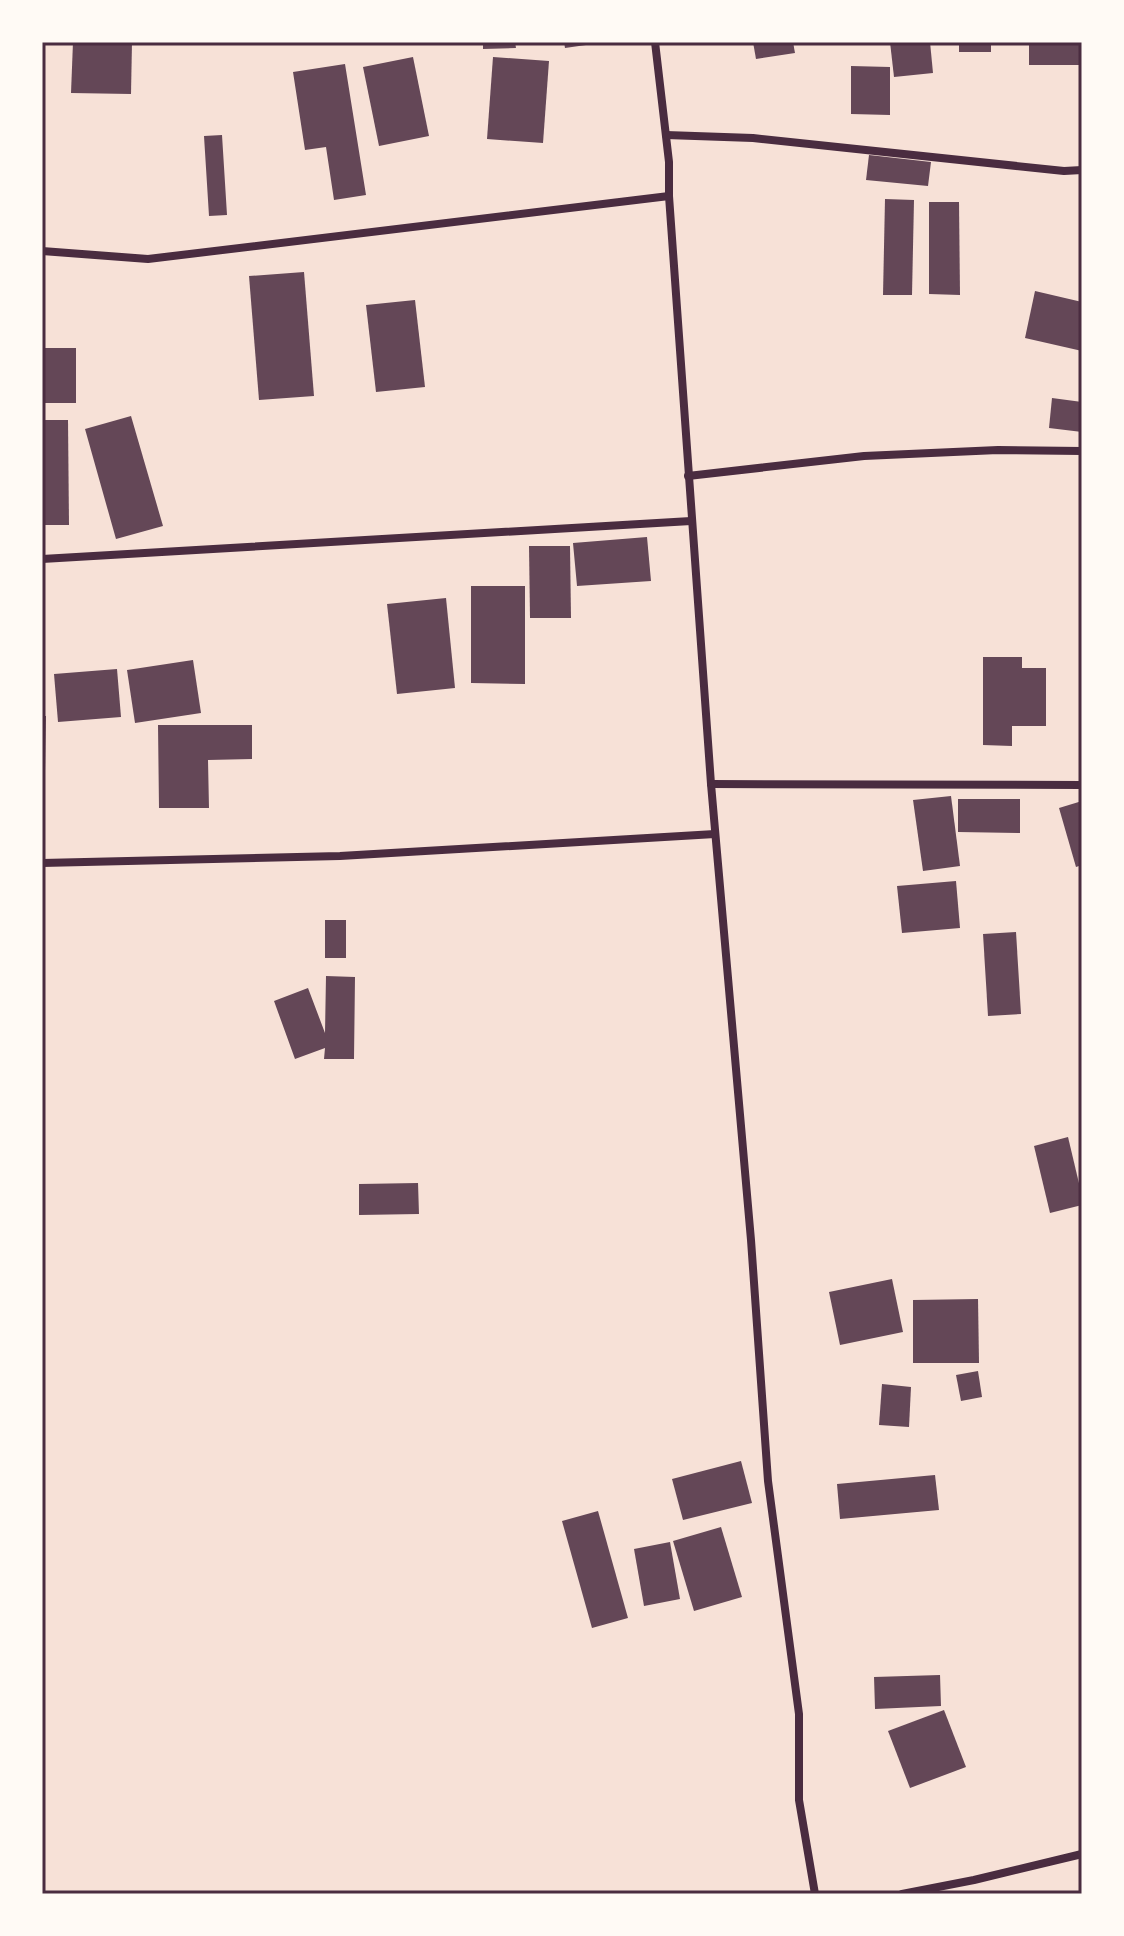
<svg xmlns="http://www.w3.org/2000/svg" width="1124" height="1936" viewBox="0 0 1124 1936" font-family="Commissioner,sans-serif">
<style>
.building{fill:#644757}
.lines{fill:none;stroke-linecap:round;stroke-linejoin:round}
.minor{stroke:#4a2c40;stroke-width:8}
.neatline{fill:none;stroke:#4a2c40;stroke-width:3}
</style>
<rect width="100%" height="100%" fill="#f7e1d7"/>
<g class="building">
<path d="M 73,42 L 132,42 L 131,94 L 71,93 Z"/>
<path d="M 483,42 L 515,42 L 516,48 L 483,49 Z"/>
<path d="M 564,42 L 593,42 L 593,44 L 565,48 Z"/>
<path d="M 753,42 L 793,42 L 795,53 L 756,59 Z"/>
<path d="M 890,42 L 930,42 L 933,73 L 894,77 Z"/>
<rect x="959" y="42" width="32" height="10"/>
<rect x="1029" y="42" width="53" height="23"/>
<path d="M 413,57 L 429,136 L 379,146 L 363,67 Z"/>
<path d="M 493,57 L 549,61 L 543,143 L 487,139 Z"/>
<path d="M 345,64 L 366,195 L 334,200 L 326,147 L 305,150 L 293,72 Z"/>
<path d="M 851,66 L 890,67 L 890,115 L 851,114 Z"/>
<path d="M 222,135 L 227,215 L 209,216 L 204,136 Z"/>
<path d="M 869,155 L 931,162 L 928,186 L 866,180 Z"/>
<path d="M 885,199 L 914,200 L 912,295 L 883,295 Z"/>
<path d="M 929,202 L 959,202 L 960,295 L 929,294 Z"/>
<path d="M 304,272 L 314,396 L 259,400 L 249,276 Z"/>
<path d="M 1035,291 L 1082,302 L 1082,351 L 1025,338 Z"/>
<path d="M 415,300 L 425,387 L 376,392 L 366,305 Z"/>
<rect x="42" y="348" width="34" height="55"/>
<path d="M 1052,398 L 1082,402 L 1082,432 L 1049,428 Z"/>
<path d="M 131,416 L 163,526 L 116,539 L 85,429 Z"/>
<path d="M 42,420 L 68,420 L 69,525 L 42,525 Z"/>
<path d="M 647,537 L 651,581 L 577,586 L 573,543 Z"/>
<path d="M 529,546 L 570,546 L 571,618 L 530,618 Z"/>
<path d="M 471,586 L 525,586 L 525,684 L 471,683 Z"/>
<path d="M 446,598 L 455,688 L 397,694 L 387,604 Z"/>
<path d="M 983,657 L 1022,657 L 1022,668 L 1046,668 L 1046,726 L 1012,726 L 1012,746 L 983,745 Z"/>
<path d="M 193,660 L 201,713 L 135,723 L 127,670 Z"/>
<path d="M 117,669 L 121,717 L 58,722 L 54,674 Z"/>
<path d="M 42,716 L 46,716 L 45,772 L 42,772 Z"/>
<path d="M 158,725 L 252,725 L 252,759 L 208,760 L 209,808 L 159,808 Z"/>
<path d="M 951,796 L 960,866 L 923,871 L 913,800 Z"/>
<path d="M 958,799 L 1020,799 L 1020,833 L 958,832 Z"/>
<path d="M 1082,801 L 1082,865 L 1076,867 L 1059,808 Z"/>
<path d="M 956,881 L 960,928 L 902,933 L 897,886 Z"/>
<rect x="325" y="920" width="21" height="38"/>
<path d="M 1016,932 L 1021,1014 L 988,1016 L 983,934 Z"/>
<path d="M 326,976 L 355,977 L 354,1059 L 324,1059 L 325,1048 L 295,1059 L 274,1001 L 308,988 L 325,1033 Z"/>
<path d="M 1068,1137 L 1082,1196 L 1082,1205 L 1050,1213 L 1034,1146 Z"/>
<path d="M 418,1183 L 419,1214 L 359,1215 L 359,1184 Z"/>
<path d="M 892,1279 L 903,1332 L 840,1345 L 829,1292 Z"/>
<path d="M 978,1299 L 979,1363 L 913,1363 L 913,1300 Z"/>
<path d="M 978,1371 L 982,1397 L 961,1401 L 956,1375 Z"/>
<path d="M 882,1384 L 911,1387 L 909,1427 L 879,1425 Z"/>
<path d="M 741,1461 L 752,1503 L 683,1520 L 672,1479 Z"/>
<path d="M 935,1475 L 939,1510 L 840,1519 L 837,1484 Z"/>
<path d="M 598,1511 L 628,1618 L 592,1628 L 562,1521 Z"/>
<path d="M 721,1527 L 742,1597 L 694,1611 L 673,1541 Z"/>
<path d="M 670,1542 L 680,1599 L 644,1606 L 634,1549 Z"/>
<path d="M 940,1675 L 941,1706 L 875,1709 L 874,1677 Z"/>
<path d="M 944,1710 L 966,1767 L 910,1788 L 888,1731 Z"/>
</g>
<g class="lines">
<g class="minor">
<path d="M 655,42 L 669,162 L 669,196 L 711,784 L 751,1240 L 768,1481 L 799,1714 L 799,1800 L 815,1894"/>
<path d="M 666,135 L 753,138 L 1064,171 L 1082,170"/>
<path d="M 42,251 L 148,259 L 669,196"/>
<path d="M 688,476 L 864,456 L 998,450 L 1082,451"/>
<path d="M 42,559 L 691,521"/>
<path d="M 711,784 L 1082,785"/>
<path d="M 42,863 L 340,856 L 715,834"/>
<path d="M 902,1894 L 974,1880 L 1082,1854"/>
</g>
</g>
<rect width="1124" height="1936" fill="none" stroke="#fffaf5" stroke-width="88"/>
<rect x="44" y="44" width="1036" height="1848" class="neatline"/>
</svg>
